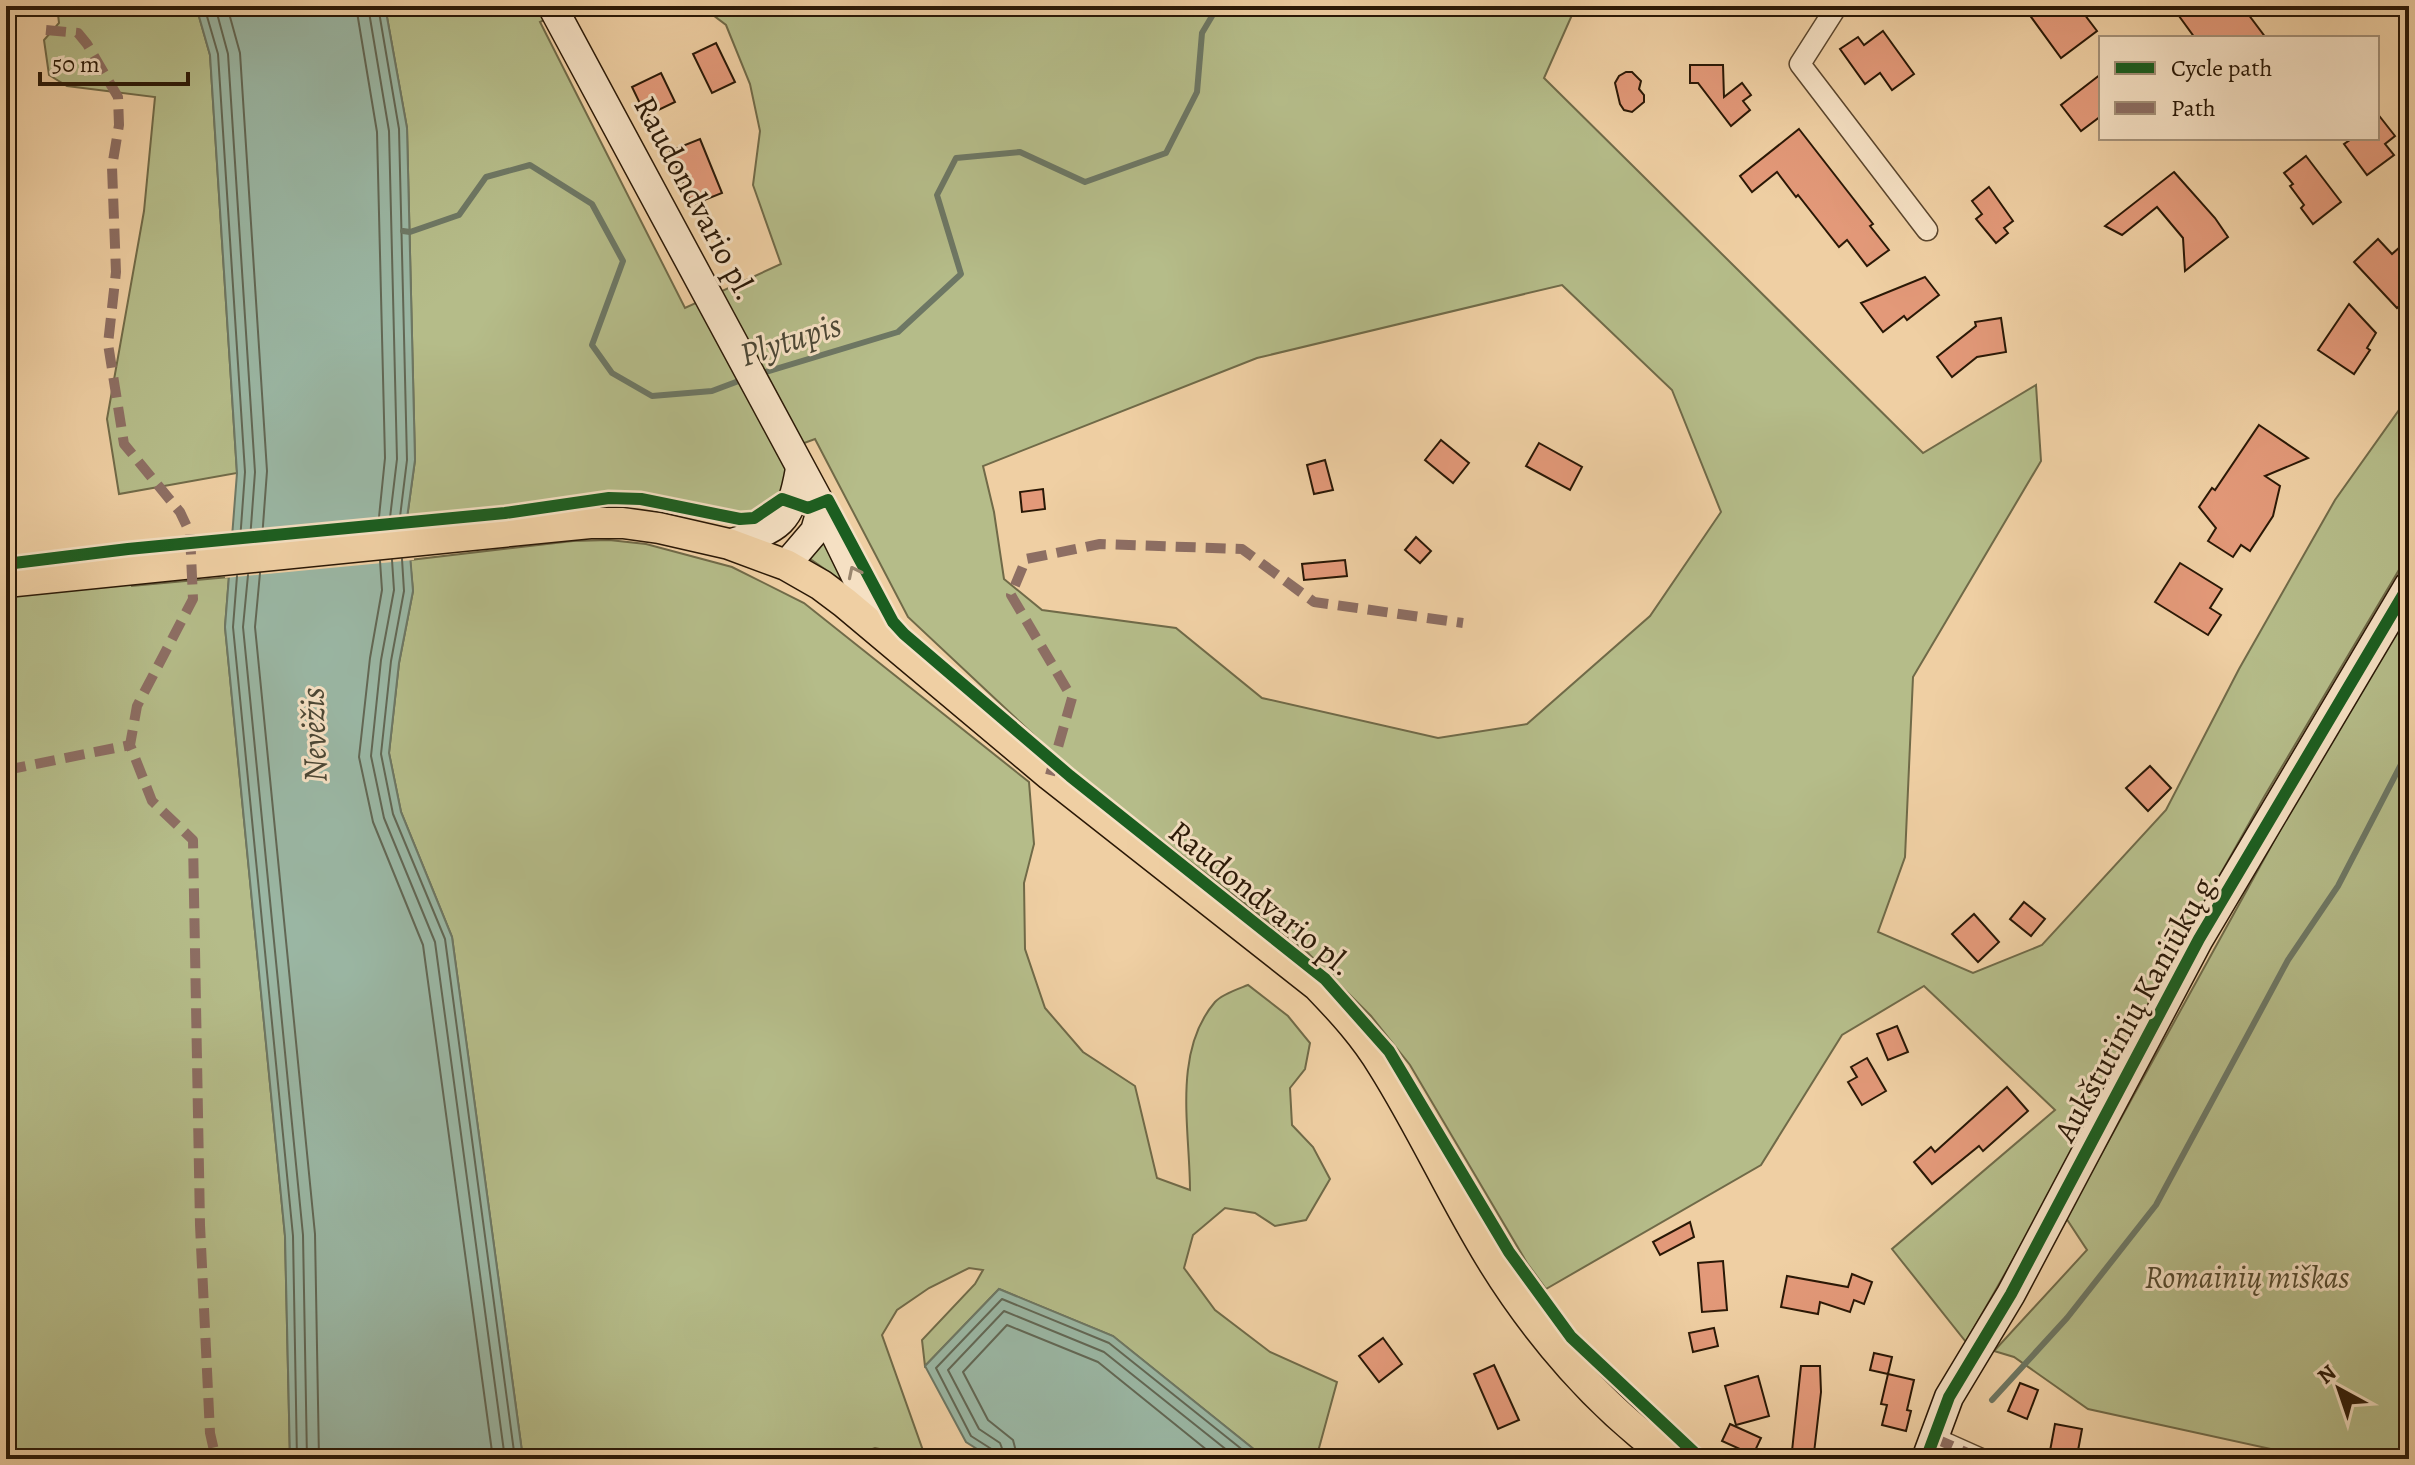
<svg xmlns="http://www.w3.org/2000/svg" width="2415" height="1465" viewBox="0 0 2415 1465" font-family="Alegreya,serif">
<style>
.green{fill:#b5bc89;stroke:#706a48;stroke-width:2;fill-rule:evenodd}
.water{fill:#9ab6a3;stroke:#6d7764;stroke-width:2}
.pier{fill:#efcfa3}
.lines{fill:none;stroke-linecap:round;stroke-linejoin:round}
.shore{stroke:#626754;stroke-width:2}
.stream{stroke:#6d7764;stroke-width:6}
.building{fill:#e39979;stroke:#2a1806;stroke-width:2}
.street-casing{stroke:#5b462d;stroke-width:23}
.secondary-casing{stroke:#2a1806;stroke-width:31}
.primary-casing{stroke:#2a1806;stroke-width:33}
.street{stroke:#f5e0c3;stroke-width:20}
.secondary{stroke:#f5e0c3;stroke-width:28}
.primary{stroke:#efcfa3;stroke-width:30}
.quiet{stroke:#8d6e63;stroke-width:10;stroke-dasharray:20 10;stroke-linecap:butt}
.cycleway-casing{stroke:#f5e0c3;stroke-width:17}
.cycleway{stroke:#1b5e20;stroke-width:12}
.oneway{stroke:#9a866e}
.labels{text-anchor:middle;stroke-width:6;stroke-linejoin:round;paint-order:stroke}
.street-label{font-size:32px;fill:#2a1806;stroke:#f5e0c3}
.park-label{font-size:32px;font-style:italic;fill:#54492d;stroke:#f5e0c3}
.water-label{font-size:34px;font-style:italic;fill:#4c4735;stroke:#f5e0c3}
</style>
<rect width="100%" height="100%" fill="#efcfa3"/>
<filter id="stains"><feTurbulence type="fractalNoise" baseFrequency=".0025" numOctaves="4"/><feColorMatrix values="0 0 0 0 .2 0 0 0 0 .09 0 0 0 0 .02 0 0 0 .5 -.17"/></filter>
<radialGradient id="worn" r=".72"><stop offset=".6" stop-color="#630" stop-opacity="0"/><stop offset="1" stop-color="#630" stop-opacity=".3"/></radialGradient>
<g class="green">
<path d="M 57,6 L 196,6 L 210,55 L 237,473 L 119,494 L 107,419 L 144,211 L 155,97 L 67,86 L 49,75 L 44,40 L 59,23 Z"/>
<path d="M 385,6 L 573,6 L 540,22 L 685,308 L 781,264 L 753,185 L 760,131 L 750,84 L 726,25 L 701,6 L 1576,6 L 1544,78 L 1923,453 L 2036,385 L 2041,461 L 1913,677 L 1905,857 L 1878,932 L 1973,973 L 2042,945 L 2166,810 L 2239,669 L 2335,500 L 2409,396 L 2409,553 L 2264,797 L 2177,951 L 2089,1126 L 1966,1342 L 1892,1249 L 2055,1110 L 1924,986 L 1842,1035 L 1761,1165 L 1546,1289 L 1527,1263 L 1410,1065 L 1371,1016 L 1306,951 L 1068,767 L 908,617 L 815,439 L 777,453 L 787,466 C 784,488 780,505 757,514 C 736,522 671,498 643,496 C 596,492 551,503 504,509 C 472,513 439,515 407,518 L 415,460 L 407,128 ZM 1562,285 L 1672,390 L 1721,512 L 1650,616 L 1527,724 L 1438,738 L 1262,698 L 1176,628 L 1042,610 L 1004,579 L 994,512 L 983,466 L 1257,358 Z"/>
<path d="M 826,539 L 849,586 L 806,556 Z"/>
<path d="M 609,540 L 646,544 L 732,567 L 804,603 L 1029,782 L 1034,844 L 1024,883 L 1025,949 L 1045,1008 L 1083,1052 L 1135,1086 L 1157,1178 L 1190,1190 C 1190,1130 1172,1052 1215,1002 C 1222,994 1238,989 1248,985 L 1288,1016 L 1310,1043 L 1305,1069 L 1290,1088 L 1292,1125 L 1313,1147 L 1330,1179 L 1306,1220 L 1275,1226 L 1255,1213 L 1225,1208 L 1193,1235 L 1184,1268 L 1215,1310 L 1270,1352 L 1337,1382 L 1316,1459 L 1266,1459 L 1113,1336 L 999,1289 L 925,1366 L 922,1340 L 975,1284 L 983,1270 L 969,1268 L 929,1288 L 897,1310 L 882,1335 L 926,1459 L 875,1448 L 844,1459 L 523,1459 L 452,937 L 401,812 L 389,753 L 399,663 L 413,591 L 410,560 L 573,541 Z"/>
<path d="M 229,577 L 225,627 L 285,1236 L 290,1459 L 6,1459 L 6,597 L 131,580 L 132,586 Z"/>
<path d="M 2409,603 L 2409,1100 L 2403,1111 L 2409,1117 L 2409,1459 L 2317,1459 L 2088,1409 L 2014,1357 L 1994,1351 L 2087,1250 L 2066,1218 L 2285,821 Z"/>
</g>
<g class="water">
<path d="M 196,6 L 385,6 L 407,128 L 415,460 L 407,518 L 413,591 L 399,663 L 389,753 L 401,812 L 452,937 L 523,1459 L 290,1459 L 285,1236 L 225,627 L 237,473 L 210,55 Z"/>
<path d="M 999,1289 L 1113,1336 L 1266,1459 L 993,1459 L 966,1442 L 925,1366 Z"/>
</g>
<path class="pier" d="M 411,517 L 414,560 L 225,578 L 228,535 Z"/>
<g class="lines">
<g class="shore">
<path d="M 204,6 L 218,54 L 245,472 L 240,541"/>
<path d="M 215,6 L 228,54 L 255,472 L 250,540"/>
<path d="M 227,6 L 240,53 L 267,471 L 262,539"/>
<path d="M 356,6 L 377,132 L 385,458 L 378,527"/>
<path d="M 368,6 L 389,131 L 397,459 L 389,526"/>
<path d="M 378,6 L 399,129 L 407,460 L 399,525"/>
<path d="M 402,559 L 404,591 L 391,661 L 381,754 L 393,814 L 445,939 L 515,1459"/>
<path d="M 392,560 L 394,590 L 381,660 L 371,756 L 384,818 L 435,942 L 505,1459"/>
<path d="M 380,561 L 382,590 L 370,658 L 359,757 L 373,822 L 423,945 L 493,1459"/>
<path d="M 260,573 L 255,627 L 315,1234 L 319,1459"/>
<path d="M 248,575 L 243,627 L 303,1235 L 307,1459"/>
<path d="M 237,576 L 233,627 L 293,1236 L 297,1459"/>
<path d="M 996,1459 L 993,1450 L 971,1436 L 936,1368 L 1002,1299 L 1109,1343 L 1254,1459"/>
<path d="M 1006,1459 L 1000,1443 L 979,1429 L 948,1370 L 1004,1311 L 1104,1352 L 1238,1459"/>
<path d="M 1018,1459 L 1013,1440 L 988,1420 L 963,1372 L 1007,1325 L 1098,1362 L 1218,1459"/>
</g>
<g class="stream">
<path d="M 403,231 L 410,232 L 459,215 L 486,177 L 530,165 L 592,204 L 623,261 L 592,345 L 612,373 L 652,396 L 712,391 L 744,379"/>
<path d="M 759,374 L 898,332 L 961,274 L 937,195 L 956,158 L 1020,152 L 1085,182 L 1166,153 L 1197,92 L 1202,33 L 1218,6"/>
<path d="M 1992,1400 L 2067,1318 L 2156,1205 L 2288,960 L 2338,886 L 2409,749"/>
</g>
</g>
<g class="building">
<path d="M 2023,6 L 2078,6 L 2097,31 L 2061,58 Z"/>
<path d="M 2192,6 L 2242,6 L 2266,38 L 2195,38 L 2179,16 Z"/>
<path d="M 1883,31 L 1914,74 L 1892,90 L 1880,73 L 1865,84 L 1840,49 L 1858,37 L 1864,45 Z"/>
<path d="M 716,43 L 735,82 L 712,93 L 693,54 Z"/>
<path d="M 1690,65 L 1723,65 L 1724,97 L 1742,83 L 1751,95 L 1743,101 L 1750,110 L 1731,126 L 1698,83 L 1690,83 Z"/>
<path d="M 1626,72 L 1632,72 L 1641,81 L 1639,89 L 1644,95 L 1644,102 L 1632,112 L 1624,110 L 1620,104 L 1615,83 L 1619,76 Z"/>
<path d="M 661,73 L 675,102 L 646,116 L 632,87 Z"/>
<path d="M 2101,74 L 2101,116 L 2081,131 L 2061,105 Z"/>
<path d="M 2377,113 L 2395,136 L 2385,144 L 2394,155 L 2367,175 L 2344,144 L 2353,138 L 2377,138 Z"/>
<path d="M 1799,129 L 1873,224 L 1870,226 L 1889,250 L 1867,266 L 1847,240 L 1839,247 L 1798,195 L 1796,197 L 1777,172 L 1752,192 L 1740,176 Z"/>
<path d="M 700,139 L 722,193 L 692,205 L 670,151 Z"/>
<path d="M 2306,156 L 2341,202 L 2313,224 L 2301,208 L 2304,205 L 2290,186 L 2293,184 L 2284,173 Z"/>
<path d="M 2174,172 L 2215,218 L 2228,237 L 2185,271 L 2183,238 L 2157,207 L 2122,235 L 2105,226 Z"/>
<path d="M 1989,187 L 2013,221 L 2004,228 L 2008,233 L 1996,243 L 1976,219 L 1982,214 L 1972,201 Z"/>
<path d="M 2378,239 L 2392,254 L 2409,239 L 2409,297 L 2397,308 L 2354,262 Z"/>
<path d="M 1925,277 L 1939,295 L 1907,320 L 1904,316 L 1883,332 L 1861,303 Z"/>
<path d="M 2349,304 L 2376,333 L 2367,348 L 2370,350 L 2354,374 L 2318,350 Z"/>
<path d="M 2001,318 L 2006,352 L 1977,357 L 1952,377 L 1937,357 L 1976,326 L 1975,322 Z"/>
<path d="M 2259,425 L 2308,458 L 2265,476 L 2280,486 L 2273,516 L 2250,551 L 2241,545 L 2233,557 L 2208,541 L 2216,528 L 2199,507 L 2212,488 L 2215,490 Z"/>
<path d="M 1441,440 L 1469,463 L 1453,483 L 1425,460 Z"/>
<path d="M 1539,443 L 1582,467 L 1570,490 L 1526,466 Z"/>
<path d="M 1325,460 L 1333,490 L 1314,494 L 1307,465 Z"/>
<path d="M 1043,489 L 1045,509 L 1022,512 L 1020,492 Z"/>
<path d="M 1416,537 L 1431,551 L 1420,563 L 1405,550 Z"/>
<path d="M 1345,560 L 1347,576 L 1304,580 L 1302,564 Z"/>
<path d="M 2180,563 L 2222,589 L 2210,608 L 2221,615 L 2208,635 L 2155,602 Z"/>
<path d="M 2150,766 L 2171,788 L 2148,811 L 2126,788 Z"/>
<path d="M 2024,902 L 2045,919 L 2031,936 L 2010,919 Z"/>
<path d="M 1974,914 L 1999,942 L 1978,962 L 1952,934 Z"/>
<path d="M 1897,1026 L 1908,1052 L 1888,1060 L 1877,1034 Z"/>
<path d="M 1867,1058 L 1886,1091 L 1862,1105 L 1848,1082 L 1857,1077 L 1851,1067 Z"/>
<path d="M 2007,1087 L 2028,1111 L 1983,1151 L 1979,1146 L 1932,1184 L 1914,1162 L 1931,1147 L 1935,1152 Z"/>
<path d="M 1690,1222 L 1694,1237 L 1660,1255 L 1653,1242 Z"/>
<path d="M 1723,1261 L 1727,1310 L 1702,1312 L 1698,1263 Z"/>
<path d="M 1852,1274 L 1872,1282 L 1864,1304 L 1854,1300 L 1850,1312 L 1820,1302 L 1818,1314 L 1781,1307 L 1787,1276 L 1848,1287 Z"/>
<path d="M 1714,1328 L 1718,1346 L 1693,1352 L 1689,1333 Z"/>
<path d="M 1383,1338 L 1402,1364 L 1379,1382 L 1359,1356 Z"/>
<path d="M 1874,1353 L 1892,1357 L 1888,1374 L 1870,1370 Z"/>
<path d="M 1494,1365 L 1519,1420 L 1498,1429 L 1474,1374 Z"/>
<path d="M 1801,1366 L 1820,1366 L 1821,1392 L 1814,1453 L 1792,1451 Z"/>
<path d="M 1888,1374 L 1914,1380 L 1907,1410 L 1911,1411 L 1906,1431 L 1882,1425 L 1887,1405 L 1881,1404 Z"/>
<path d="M 1758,1376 L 1769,1416 L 1736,1425 L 1725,1386 Z"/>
<path d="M 2020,1383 L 2038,1390 L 2027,1419 L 2008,1411 Z"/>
<path d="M 1730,1424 L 1761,1438 L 1753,1455 L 1722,1441 Z"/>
<path d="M 2055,1424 L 2082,1429 L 2077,1456 L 2050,1451 Z"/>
</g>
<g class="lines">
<defs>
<g id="street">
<path d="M 1837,6 L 1800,64 L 1927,230"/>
<path d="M 1934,1438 L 1981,1459"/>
</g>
<g id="secondary">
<path d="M 552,6 L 822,507 L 885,636"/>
<path d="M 729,544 C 781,528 790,524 800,469"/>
<path d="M 786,565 L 815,531 L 822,507"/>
<path d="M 1926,1459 L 1949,1397 L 2011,1294 L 2199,939 L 2409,585"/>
</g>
<path id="primary" d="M 6,582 L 590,523 L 623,523 L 659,528 L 729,544 L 786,565 L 821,585 L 845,603 L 1050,775 L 1318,986 C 1342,1011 1365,1036 1383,1066 C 1422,1128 1452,1195 1490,1257 C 1537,1334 1600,1407 1673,1459"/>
</defs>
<use href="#street" class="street-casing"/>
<use href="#secondary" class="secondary-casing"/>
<use href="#primary" class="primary-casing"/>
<use href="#street" class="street"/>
<use href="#secondary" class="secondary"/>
<use href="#primary" class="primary"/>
<g class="quiet">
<path d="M 46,30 L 78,33 L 87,44 L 118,97 L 119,125 L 112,167 L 116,272 L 108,344 L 124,444 L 180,512 L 190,533 L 193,599 L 137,706 L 130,745 L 152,801 L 193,840 L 200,1225 L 210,1433 L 216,1459"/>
<path d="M 6,770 L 130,745"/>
<path d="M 1050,775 L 1072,698 L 1011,595 L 1026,559 L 1100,544 L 1242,549 L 1314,602 L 1463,623"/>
<path d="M 1934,1438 L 1981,1459"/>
</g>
<defs>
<g id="cycleway">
<path d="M 6,564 L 128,549 L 505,513 L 609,498 L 641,499 L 740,519 L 754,518 L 782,499 L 808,508 L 828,500 L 893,622 L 904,634 L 1070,776 L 1325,979 L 1389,1051 L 1509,1252 L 1571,1337 L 1701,1459"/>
<path d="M 1926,1459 L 1949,1397 L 2011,1294 L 2199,939 L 2409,585"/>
</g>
</defs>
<use href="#cycleway" class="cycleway-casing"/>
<use href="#cycleway" class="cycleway"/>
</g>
<defs><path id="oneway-chevron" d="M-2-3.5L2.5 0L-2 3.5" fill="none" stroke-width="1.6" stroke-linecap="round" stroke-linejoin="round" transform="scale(2)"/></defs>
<use class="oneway" href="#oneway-chevron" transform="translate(854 572) rotate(-116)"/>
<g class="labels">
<g class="street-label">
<text transform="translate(696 198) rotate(62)" y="11">Raudondvario pl.</text>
<text transform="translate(1261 898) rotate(39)" y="11">Raudondvario pl.</text>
<text transform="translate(2136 1005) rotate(-61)" y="11">Aukštutinių Kaniūkų g.</text>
</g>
<g class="park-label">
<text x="2247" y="1288">Romainių miškas</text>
</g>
<g class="water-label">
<text transform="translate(790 339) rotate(-18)" y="12">Plytupis</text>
<text transform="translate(313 735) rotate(-92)" y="12">Nevėžis</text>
</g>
</g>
<rect width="2415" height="1465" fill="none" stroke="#efcfa3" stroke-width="32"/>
<rect x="8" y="8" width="2399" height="1449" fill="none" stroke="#2a1806" stroke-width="4"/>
<rect x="16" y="16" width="2383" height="1433" fill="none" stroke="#2a1806" stroke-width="2"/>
<rect x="2099" y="36" width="280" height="104" fill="#f5e0c3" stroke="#a49077" stroke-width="2"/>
<rect x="2115" y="62" width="40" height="12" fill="#1b5e20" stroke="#a49077" stroke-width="2"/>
<text x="2171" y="76" font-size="24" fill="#2a1806">Cycle path</text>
<rect x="2115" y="102" width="40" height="12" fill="#8d6e63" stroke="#a49077" stroke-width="2"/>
<text x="2171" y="116" font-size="24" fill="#2a1806">Path</text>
<g transform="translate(2339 1389) rotate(320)" stroke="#f5e0c3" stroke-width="6" paint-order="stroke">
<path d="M0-6L14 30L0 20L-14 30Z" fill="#2a1806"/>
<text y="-12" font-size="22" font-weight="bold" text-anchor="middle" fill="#2a1806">N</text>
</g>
<path d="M40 72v12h148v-12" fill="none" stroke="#2a1806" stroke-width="4"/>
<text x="52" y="72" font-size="24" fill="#2a1806" stroke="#f5e0c3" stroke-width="6" paint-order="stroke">50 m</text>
<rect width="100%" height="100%" filter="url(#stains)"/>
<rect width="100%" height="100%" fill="url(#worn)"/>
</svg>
